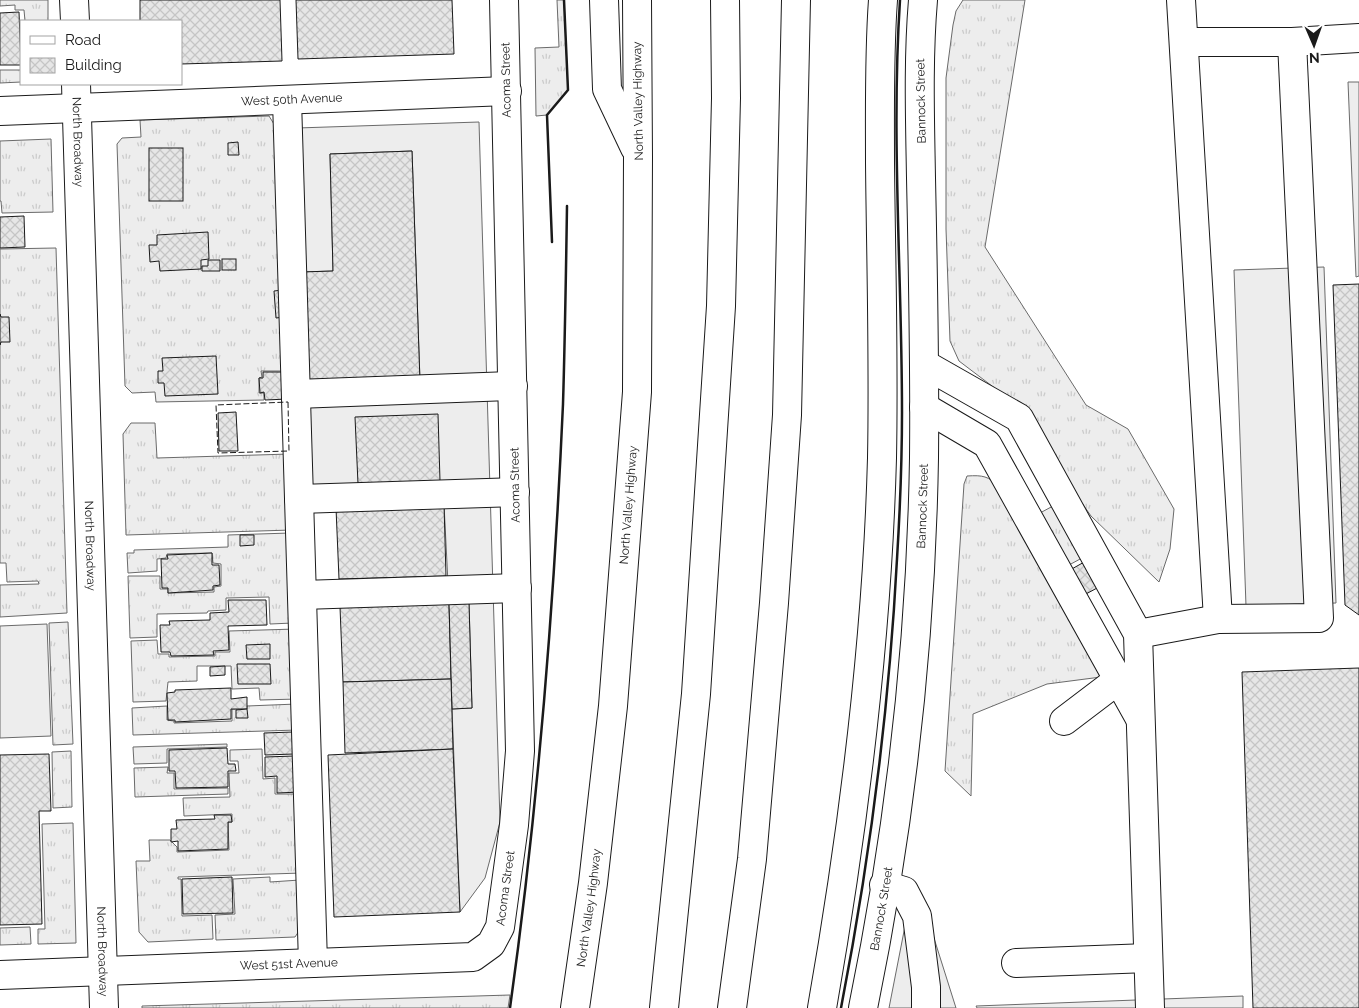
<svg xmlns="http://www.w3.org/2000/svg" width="1359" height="1008" viewBox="0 0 1359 1008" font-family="Raleway,sans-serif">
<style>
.grass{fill:url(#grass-tufts);stroke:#6a6a6a}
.built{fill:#ededed;stroke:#6a6a6a}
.building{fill:url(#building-cross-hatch);stroke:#1a1a1a}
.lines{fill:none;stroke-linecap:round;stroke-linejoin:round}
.minor-casing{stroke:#1a1a1a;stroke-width:30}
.highway-casing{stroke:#1a1a1a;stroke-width:30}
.minor{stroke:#fff;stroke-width:28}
.highway{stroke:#fff;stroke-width:28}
.fence{stroke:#1a1a1a;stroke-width:1;stroke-dasharray:6 2.5;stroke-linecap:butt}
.wall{stroke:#1a1a1a;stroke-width:2.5}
.labels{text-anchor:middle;stroke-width:4;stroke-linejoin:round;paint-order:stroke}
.street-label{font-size:12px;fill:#1a1a1a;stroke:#fff}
</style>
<defs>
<pattern id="grass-tufts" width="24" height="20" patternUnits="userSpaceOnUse" patternTransform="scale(1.25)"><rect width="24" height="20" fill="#ededed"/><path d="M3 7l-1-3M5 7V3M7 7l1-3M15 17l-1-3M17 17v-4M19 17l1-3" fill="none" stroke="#cbcbcb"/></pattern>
<pattern id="building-cross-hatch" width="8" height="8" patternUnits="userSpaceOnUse" patternTransform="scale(1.25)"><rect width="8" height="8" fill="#e6e6e6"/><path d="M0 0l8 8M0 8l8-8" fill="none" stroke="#c5c5c5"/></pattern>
</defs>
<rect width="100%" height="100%" fill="#fff"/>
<g class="grass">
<path d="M 0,0 L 48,0 L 48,21 L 25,21 L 24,10 L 15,10 L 15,5 L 0,6 Z"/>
<path d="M 557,0 L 564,0 L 568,90 L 547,115 L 536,116 L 535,48 L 559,47 Z"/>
<path d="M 963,0 L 1025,0 L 985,247 L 1086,405 L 1128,429 L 1174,509 L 1170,549 L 1159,582 L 1091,516 L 1072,489 L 1025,411 L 959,361 L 950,341 L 946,229 L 946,78 L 953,25 L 956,11 Z"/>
<path d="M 20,47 L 21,47 L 21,82 L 0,83 L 0,70 L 21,70 Z"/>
<path d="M 269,116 L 282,137 L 287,371 L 261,371 L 262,377 L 259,378 L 259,393 L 264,393 L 264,400 L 156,402 L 155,392 L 132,393 L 125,386 L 117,144 L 122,138 L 141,137 L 140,120 Z"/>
<path d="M 51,139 L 53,212 L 2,213 L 1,201 L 0,201 L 0,141 Z"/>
<path d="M 56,248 L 67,613 L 0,617 L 0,585 L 39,584 L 38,581 L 7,582 L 6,563 L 0,563 L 0,249 Z"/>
<path d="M 131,423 L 155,423 L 157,458 L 290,454 L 292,530 L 126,535 L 123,434 Z"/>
<path d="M 967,476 C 983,475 988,476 1000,487 L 1101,677 L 1047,684 L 973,714 L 971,796 L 945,771 L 964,484 Z"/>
<path d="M 1053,506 L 1082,558 L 1069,565 L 1040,513 Z"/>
<path d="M 290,533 L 293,623 L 270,624 L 269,597 L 226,598 L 226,610 L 208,611 L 207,613 L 157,614 L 157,637 L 130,638 L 128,576 L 160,576 L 160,589 L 168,589 L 168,593 L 214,592 L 214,587 L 221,586 L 221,564 L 213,563 L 212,553 L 167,554 L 166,558 L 157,559 L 157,571 L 128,573 L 127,553 L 134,553 L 134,550 L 228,547 L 228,535 Z"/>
<path d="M 68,622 L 73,744 L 53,745 L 49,623 Z"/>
<path d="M 296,629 L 298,699 L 260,700 L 259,688 L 232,689 L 231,666 L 197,666 L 197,681 L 168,682 L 166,701 L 133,702 L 131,641 L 157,640 L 158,654 L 169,654 L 169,657 L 215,656 L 215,652 L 230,652 L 229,631 Z"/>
<path d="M 297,704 L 298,730 L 133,735 L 132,708 L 167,706 L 167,720 L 174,721 L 174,723 L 232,721 L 232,709 L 247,709 L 247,706 Z"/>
<path d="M 227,744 L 227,747 L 167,749 L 167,763 L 134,764 L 133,747 Z"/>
<path d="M 262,749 L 263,779 L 275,778 L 275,794 L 300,794 L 302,873 L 178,877 L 178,879 L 181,879 L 182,916 L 212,915 L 213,939 L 148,942 L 139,932 L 136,861 L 150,861 L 149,840 L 170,840 L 177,847 L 177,852 L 229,850 L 228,822 L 232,822 L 232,814 L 184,816 L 183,798 L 230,797 L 229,773 L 239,773 L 238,761 L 230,761 L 230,750 Z"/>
<path d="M 71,751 L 72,807 L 53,808 L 52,752 Z"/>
<path d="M 168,767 L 167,773 L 174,773 L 174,789 L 228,788 L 228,794 L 135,797 L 134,768 Z"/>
<path d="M 73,823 L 76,943 L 38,944 L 38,929 L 45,929 L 42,824 Z"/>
<path d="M 270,877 L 270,882 L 300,880 L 301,928 L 295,937 L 216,940 L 215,915 L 235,914 L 233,879 Z"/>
<path d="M 30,927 L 31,944 L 0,945 L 0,928 Z"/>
<path d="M 510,995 L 508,1008 L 142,1008 L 142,1006 Z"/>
</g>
<g class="built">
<path d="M 1359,82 L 1359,276 L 1356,277 L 1348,82 Z"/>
<path d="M 479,122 L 500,822 L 485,878 L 460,912 L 452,709 L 472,708 L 469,603 L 449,603 L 444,504 L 310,508 L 305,386 L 420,381 L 412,151 L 330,154 L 333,271 L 301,272 L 297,128 Z"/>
<path d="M 1324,267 L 1336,603 L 1246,606 L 1234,270 Z"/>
<path d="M 47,624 L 51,736 L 0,738 L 0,626 Z"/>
<path d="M 927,916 L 956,1008 L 889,1008 L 906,921 Z"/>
<path d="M 1243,996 L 1243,1008 L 977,1008 L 976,1006 Z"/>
</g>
<g class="building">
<path d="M 140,0 L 280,0 L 282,61 L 181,64 L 181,21 L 140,21 Z"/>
<path d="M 296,0 L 452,0 L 454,54 L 298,59 Z"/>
<path d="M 19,12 L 21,65 L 0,65 L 0,13 Z"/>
<path d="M 238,142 L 239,155 L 228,155 L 228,143 Z"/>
<rect x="149" y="148" width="34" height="53"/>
<path d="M 412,151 L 420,382 L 305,386 L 301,272 L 333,271 L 330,154 Z"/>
<path d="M 24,216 L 25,247 L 0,248 L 0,217 Z"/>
<path d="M 208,232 L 209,259 L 201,260 L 201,269 L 160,271 L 159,261 L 150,262 L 149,245 L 157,245 L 157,235 Z"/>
<rect x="222" y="259" width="14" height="11"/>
<path d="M 208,260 L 220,260 L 220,271 L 202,271 L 202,266 L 208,266 Z"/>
<path d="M 1359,284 L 1359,615 L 1345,605 L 1333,285 Z"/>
<path d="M 283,290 L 285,317 L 276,318 L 274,291 Z"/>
<path d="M 0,314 L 1,317 L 9,317 L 10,342 L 1,342 L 0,345 Z"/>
<path d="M 216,356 L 218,394 L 165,396 L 164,383 L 158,383 L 158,371 L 163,371 L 162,358 Z"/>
<path d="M 263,372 L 287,372 L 288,399 L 265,400 L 264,392 L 260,393 L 259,378 L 263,378 Z"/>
<path d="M 236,412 L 238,451 L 219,451 L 218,413 Z"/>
<path d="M 438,414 L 440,481 L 358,484 L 355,417 Z"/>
<path d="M 444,504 L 446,576 L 339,579 L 336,508 Z"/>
<path d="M 240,535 L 254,535 L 254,545 L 240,546 Z"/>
<path d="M 212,553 L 212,565 L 219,565 L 220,585 L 213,586 L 213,590 L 168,593 L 168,588 L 162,588 L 161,559 L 168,559 L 167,555 Z"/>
<path d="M 1086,561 L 1099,587 L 1084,595 L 1070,570 Z"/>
<path d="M 228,600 L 266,600 L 267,625 L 228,626 L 229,650 L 213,651 L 214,655 L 171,656 L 170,652 L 161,652 L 160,625 L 170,625 L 169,621 L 210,620 L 210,613 L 229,612 Z"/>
<path d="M 449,603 L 451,679 L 343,682 L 340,607 Z"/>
<path d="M 449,603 L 469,603 L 472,708 L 452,709 Z"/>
<path d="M 270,644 L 270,659 L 247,659 L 246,645 Z"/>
<path d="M 237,664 L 270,664 L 271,684 L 238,684 Z"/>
<path d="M 225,666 L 225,675 L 210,676 L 210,667 Z"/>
<path d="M 1359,668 L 1359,1008 L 1253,1008 L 1242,672 Z"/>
<path d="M 451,679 L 453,749 L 345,753 L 343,682 Z"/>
<path d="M 231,688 L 231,699 L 247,697 L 247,709 L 231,709 L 231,719 L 175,722 L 175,720 L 168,720 L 167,693 L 175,692 L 175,690 Z"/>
<path d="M 247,709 L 248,718 L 236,718 L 236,710 Z"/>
<path d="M 293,732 L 294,754 L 265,755 L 264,733 Z"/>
<path d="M 227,748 L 228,764 L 235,764 L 236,771 L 228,771 L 228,787 L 176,788 L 175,771 L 169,771 L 169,750 Z"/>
<path d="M 453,749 L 460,912 L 334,917 L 328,755 Z"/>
<path d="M 49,754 L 51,811 L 39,811 L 42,924 L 0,925 L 0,755 Z"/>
<path d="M 294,756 L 300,792 L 277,793 L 277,776 L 265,777 L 265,757 Z"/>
<path d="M 214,815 L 231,815 L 232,822 L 228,822 L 228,849 L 178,851 L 178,841 L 171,842 L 171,829 L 177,829 L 176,820 L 215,819 Z"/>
<path d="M 232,877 L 233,913 L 183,914 L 182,879 Z"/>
</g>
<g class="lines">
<defs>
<g id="minor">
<path d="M 74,0 L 75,21"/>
<path d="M 1181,0 L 1218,619"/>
<path d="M 1184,42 L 1292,42 L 1359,38"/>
<path id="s1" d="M 76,84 L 104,1008"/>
<path d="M 287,100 L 313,963"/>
<path id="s2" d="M 0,111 L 507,91"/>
<path d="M 924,364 L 1019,418 L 1138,634 L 1150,1008"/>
<path d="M 296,394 L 513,386"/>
<path d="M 924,407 L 987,444 L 1139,717"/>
<path d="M 299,499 L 515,492"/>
<path d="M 302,595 L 517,588"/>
<path d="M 1138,634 L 1218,619 L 1319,618 L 1292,42"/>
<path d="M 1064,721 L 1118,680"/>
<path d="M 884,885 L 904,891 L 917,916 L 926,987 L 926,1008"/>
<path d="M 1016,963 L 1148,958"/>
<path id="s3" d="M 0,975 L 473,957 L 491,944 L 500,927 L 514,825 L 520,751 L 504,0"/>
<path id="s4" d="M 863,1008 C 900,828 921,642 924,458 C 925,364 923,271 921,178 C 920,119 918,59 923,0"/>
</g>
<g id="highway">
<path d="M 604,0 L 607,89 L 635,148"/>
<path id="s5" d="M 575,1008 L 593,883 L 613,706 L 637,392 L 638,156 L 637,0"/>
<path d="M 664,1008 L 696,694 L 721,306 L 726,98 L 725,0"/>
<path d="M 732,1008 L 752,859 L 774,603 L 787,415 L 796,0"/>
<path d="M 822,1008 C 854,826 877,642 882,458 C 884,359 881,261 880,163 C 880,108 879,54 883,0"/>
</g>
</defs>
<use href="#minor" class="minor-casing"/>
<use href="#highway" class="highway-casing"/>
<use href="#minor" class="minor"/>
<use href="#highway" class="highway"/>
<path class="fence" d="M 288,402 L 289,451 L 218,453 L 216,405 Z"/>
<g class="wall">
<path d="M 552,242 L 547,115 L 568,90 L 564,0"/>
<path d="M 510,1008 C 538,808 554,606 563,404 C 565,339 566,272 567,206"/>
<path d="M 841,1008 C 870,859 889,710 897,559 C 900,510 902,461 902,412 C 902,274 891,137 900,0"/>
</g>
</g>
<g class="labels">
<g class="street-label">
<text transform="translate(506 80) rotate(-91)" y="4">Acoma Street</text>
<text dy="4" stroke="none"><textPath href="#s2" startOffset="292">West 50th Avenue</textPath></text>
<text transform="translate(638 101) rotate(-91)" y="4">North Valley Highway</text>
<text transform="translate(921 101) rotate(-91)" y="4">Bannock Street</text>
<text dy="4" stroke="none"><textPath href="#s1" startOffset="58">North Broadway</textPath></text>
<text transform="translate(515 485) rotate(-91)" y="4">Acoma Street</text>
<text dy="4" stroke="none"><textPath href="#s5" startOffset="506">North Valley Highway</textPath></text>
<text dy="4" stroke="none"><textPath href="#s4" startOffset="506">Bannock Street</textPath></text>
<text dy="4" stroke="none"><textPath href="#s1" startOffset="462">North Broadway</textPath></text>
<text dy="4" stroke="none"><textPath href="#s3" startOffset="554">Acoma Street</textPath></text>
<text dy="4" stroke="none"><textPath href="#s5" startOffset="101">North Valley Highway</textPath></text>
<text dy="4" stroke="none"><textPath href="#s4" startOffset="101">Bannock Street</textPath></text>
<text dy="4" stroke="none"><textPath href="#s1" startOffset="868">North Broadway</textPath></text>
<text dy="4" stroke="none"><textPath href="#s3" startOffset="289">West 51st Avenue</textPath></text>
</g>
</g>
<rect x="20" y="20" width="162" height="65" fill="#ffffff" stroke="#a3a3a3"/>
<rect x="30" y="36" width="25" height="8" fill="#ffffff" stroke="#a3a3a3"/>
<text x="65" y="45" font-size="15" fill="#1a1a1a">Road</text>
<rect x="30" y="58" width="25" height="15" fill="url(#building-cross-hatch)" stroke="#a3a3a3"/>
<text x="65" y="70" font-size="15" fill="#1a1a1a">Building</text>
<g transform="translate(1314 45) rotate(178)" stroke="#ffffff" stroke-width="4" paint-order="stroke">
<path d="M0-4L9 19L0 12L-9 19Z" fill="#1a1a1a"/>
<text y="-8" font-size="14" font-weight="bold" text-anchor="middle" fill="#1a1a1a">N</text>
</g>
</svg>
